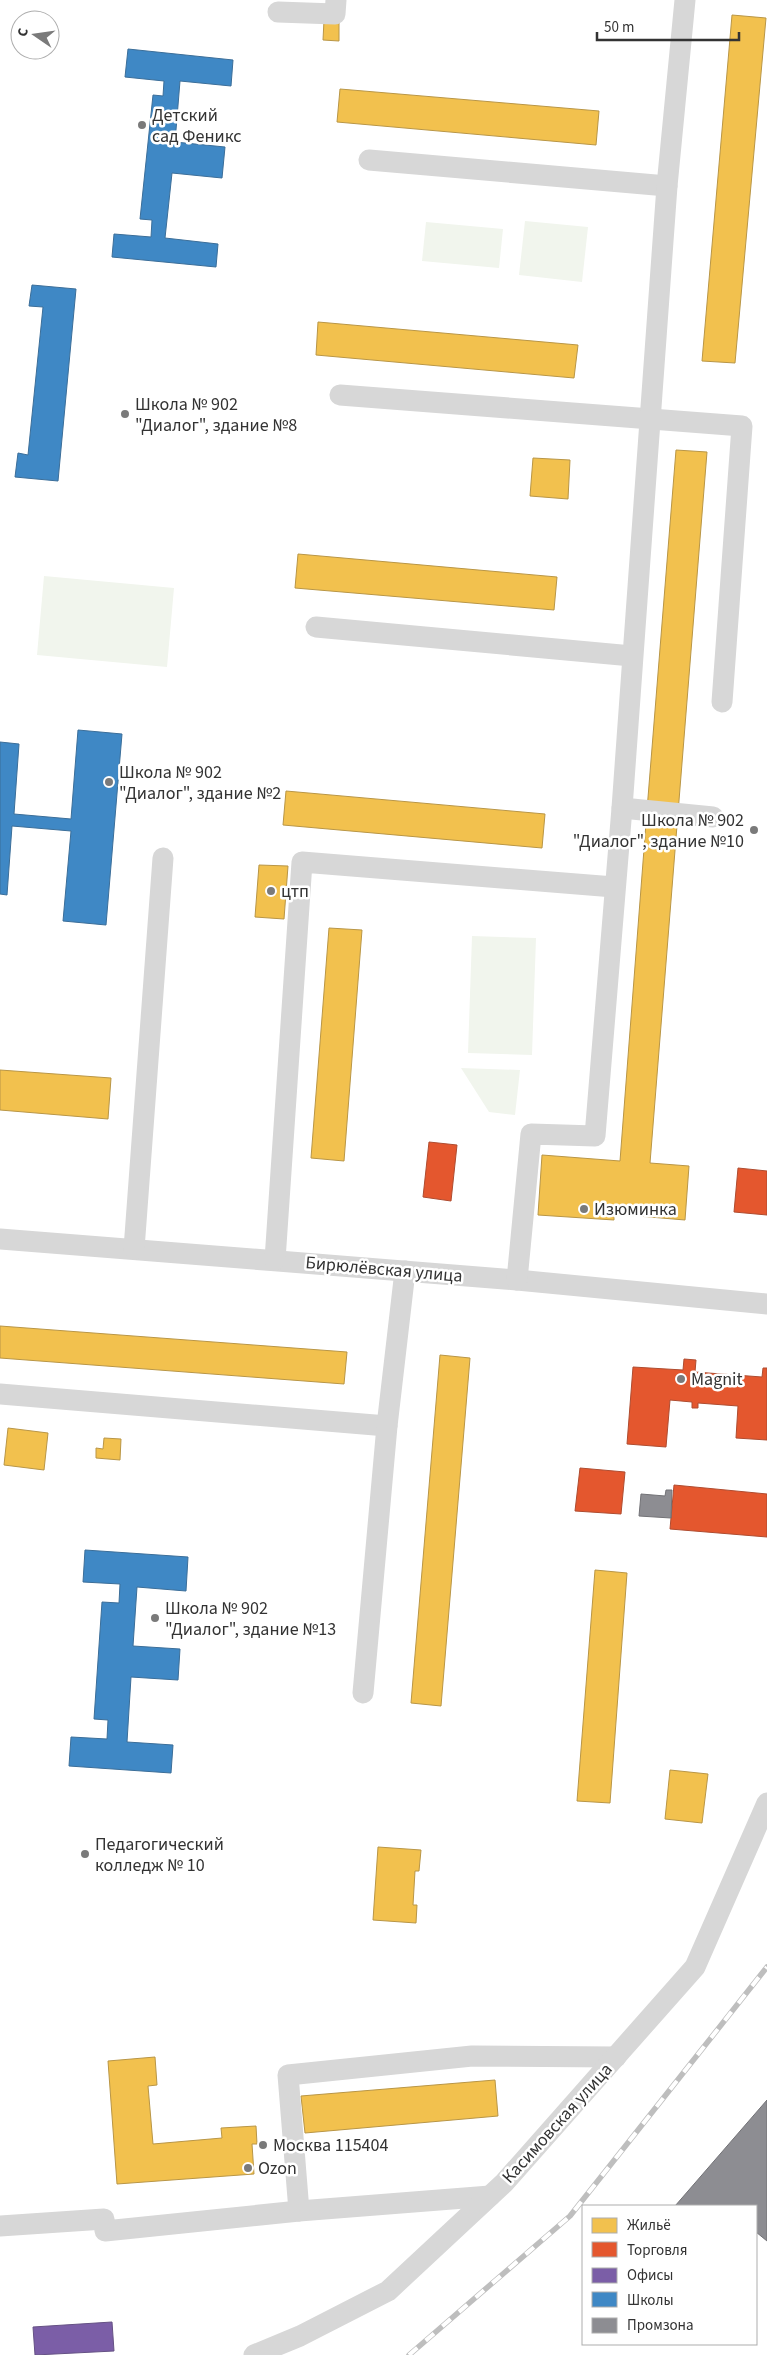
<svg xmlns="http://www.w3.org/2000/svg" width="767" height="2355" viewBox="0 0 767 2355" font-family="'Source Sans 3',sans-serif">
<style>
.green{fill:#f1f5ed}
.homes{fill:#f2c14e;stroke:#b99646}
.shops{fill:#e4572e;stroke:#af4c30}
.offices{fill:#7b5ea7;stroke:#655184}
.schools{fill:#3f88c5;stroke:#3b6e99}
.industry{fill:#8d8d92;stroke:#727276}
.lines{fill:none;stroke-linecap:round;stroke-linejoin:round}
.minor{stroke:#d7d7d7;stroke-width:21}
.rail-casing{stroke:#bebebe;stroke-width:5.5}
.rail{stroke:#fff;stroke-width:4;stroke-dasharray:11;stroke-linecap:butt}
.poi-dot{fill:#7a7a7a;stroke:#fff;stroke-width:2}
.labels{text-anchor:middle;stroke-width:5;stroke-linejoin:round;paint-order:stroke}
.poi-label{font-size:18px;fill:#333;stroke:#fff;text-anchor:start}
.street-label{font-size:18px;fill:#333;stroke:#fff}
</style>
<rect width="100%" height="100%" fill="#fff"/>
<g class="green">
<path d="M 525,221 L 588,227 L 582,282 L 519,275 Z"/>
<path d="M 426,222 L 503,229 L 499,268 L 422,261 Z"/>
<path d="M 44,576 L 174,588 L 167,667 L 37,655 Z"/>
<path d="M 472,936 L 536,938 L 532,1055 L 468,1053 Z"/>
<path d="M 461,1068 L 520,1070 L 515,1115 L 489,1112 Z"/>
</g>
<g class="homes">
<path d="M 732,15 L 766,18 L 735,363 L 702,361 Z"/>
<path d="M 324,20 L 339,21 L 339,41 L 323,40 Z"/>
<path d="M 340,89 L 599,111 L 596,145 L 337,122 Z"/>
<path d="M 318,322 L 578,345 L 574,378 L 316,355 Z"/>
<path d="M 676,450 L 707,452 L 678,813 L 647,810 Z"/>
<path d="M 533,458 L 570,460 L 568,499 L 530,496 Z"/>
<path d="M 298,554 L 557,577 L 554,610 L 295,588 Z"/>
<path d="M 286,791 L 545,814 L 542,848 L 283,825 Z"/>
<path d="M 647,810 L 678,813 L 650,1163 L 689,1166 L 685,1220 L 614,1214 L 614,1220 L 538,1215 L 542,1155 L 620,1161 Z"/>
<path d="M 259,865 L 288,866 L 284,919 L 255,917 Z"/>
<path d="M 329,928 L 362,930 L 344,1161 L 311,1158 Z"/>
<path d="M 0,1070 L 111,1078 L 108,1119 L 0,1110 Z"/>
<path d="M 0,1326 L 347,1352 L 344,1384 L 0,1358 Z"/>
<path d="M 440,1355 L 470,1358 L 441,1706 L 411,1703 Z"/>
<path d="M 8,1428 L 48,1433 L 44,1470 L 4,1465 Z"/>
<path d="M 104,1438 L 121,1439 L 120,1460 L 96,1458 L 96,1448 L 103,1449 Z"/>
<path d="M 595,1570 L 627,1573 L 610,1803 L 577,1801 Z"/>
<path d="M 670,1770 L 708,1774 L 702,1823 L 665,1819 Z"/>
<path d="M 378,1847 L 421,1850 L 419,1871 L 415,1871 L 413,1905 L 417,1905 L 416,1923 L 373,1920 Z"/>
<path d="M 155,2057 L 157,2085 L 148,2086 L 153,2144 L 222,2138 L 221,2128 L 256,2126 L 257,2144 L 252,2144 L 254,2174 L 117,2184 L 108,2061 Z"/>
<path d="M 495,2080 L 498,2116 L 305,2133 L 301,2096 Z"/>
</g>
<g class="shops">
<path d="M 429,1142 L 457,1145 L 451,1201 L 423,1197 Z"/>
<path d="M 738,1168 L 767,1171 L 767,1215 L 734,1212 Z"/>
<path d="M 684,1359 L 696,1360 L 695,1372 L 762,1377 L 763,1368 L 767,1368 L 767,1440 L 736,1438 L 738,1406 L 698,1403 L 698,1408 L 692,1408 L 692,1402 L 670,1400 L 666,1447 L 627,1444 L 633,1367 L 683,1370 Z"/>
<path d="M 580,1468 L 625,1472 L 621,1514 L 575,1511 Z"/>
<path d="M 674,1485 L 767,1494 L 767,1537 L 670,1529 Z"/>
</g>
<path class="offices" d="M 112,2322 L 114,2351 L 35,2355 L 33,2327 Z"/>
<g class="schools">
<path d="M 128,49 L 233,60 L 231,86 L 180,81 L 175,142 L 225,147 L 222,178 L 172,173 L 165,238 L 218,244 L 216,267 L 112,257 L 114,234 L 151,237 L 152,220 L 140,219 L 153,95 L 163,96 L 164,81 L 125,77 Z"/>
<path d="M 32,285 L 76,289 L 58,481 L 15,477 L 18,453 L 28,455 L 43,307 L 29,306 Z"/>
<path d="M 78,730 L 122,734 L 106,925 L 63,921 L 71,831 L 12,826 L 7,895 L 0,894 L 0,742 L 19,744 L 14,814 L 71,819 Z"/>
<path d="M 85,1550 L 188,1557 L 186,1591 L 137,1587 L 133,1646 L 180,1649 L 178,1680 L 131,1677 L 127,1742 L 173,1745 L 171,1773 L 69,1766 L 71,1737 L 107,1739 L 108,1720 L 94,1719 L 102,1602 L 119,1603 L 120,1584 L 83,1582 Z"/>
</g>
<g class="industry">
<path d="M 666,1490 L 672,1490 L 671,1518 L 639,1516 L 641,1494 L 665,1496 Z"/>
<path d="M 767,2100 L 767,2241 L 756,2232 L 756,2206 L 675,2206 Z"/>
</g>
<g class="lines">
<g class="minor">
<path d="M 278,12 L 335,14 L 336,0"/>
<path d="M 369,160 L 667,186"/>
<path d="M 340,395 L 742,426 L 722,702"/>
<path d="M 316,627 L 632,656"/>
<path d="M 622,808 L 713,817"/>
<path d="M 0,1239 L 517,1280 L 767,1304"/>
<path d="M 134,1249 L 163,858"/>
<path d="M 275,1260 L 302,862 L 614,887"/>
<path d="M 517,1280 L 531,1134 L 595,1136 L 622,808 L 667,186 L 685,0"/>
<path d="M 0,1394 L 387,1426"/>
<path d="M 363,1693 L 387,1426 L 405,1271"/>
<path d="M 299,2211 L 288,2075 L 472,2056 L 616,2057"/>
<path d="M 0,2226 L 104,2219 L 105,2231 L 299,2211 L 490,2196"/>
<path d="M 254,2355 L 300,2336 L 388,2291 L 504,2183 L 695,1967 L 767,1803"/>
</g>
<defs>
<path id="rail" d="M 409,2355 L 570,2216 L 767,1967"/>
</defs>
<use href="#rail" class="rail-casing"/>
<use href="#rail" class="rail"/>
</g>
<g class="poi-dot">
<circle cx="142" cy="125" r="5"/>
<circle cx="125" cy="414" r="5"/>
<circle cx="109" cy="782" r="5"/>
<circle cx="754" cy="830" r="5"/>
<circle cx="271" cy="891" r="5"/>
<circle cx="584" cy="1209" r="5"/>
<circle cx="681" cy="1379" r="5"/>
<circle cx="155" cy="1618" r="5"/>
<circle cx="85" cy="1854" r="5"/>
<circle cx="263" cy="2145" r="5"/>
<circle cx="248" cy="2168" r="5"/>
</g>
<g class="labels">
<g class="poi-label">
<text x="152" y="121">Детский<tspan x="152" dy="21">сад Феникс</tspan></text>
<text x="135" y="410">Школа № 902<tspan x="135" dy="21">"Диалог", здание №8</tspan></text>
<text x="119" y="778">Школа № 902<tspan x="119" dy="21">"Диалог", здание №2</tspan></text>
<text x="744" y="826" text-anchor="end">Школа № 902<tspan x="744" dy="21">"Диалог", здание №10</tspan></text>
<text x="281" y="897">цтп</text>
<text x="594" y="1215">Изюминка</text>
<text x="691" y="1385">Magnit</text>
<text x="165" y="1614">Школа № 902<tspan x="165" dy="21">"Диалог", здание №13</tspan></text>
<text x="95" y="1850">Педагогический<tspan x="95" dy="21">колледж № 10</tspan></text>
<text x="273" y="2151">Москва 115404</text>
<text x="258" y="2174">Ozon</text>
</g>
<g class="street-label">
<text transform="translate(384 1269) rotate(5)" y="6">Бирюлёвская улица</text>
<text transform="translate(557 2123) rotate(-48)" y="6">Касимовская улица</text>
</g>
</g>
<rect x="582" y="2205" width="175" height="140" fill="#ffffff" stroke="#adadad"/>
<rect x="592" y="2218" width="25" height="15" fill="#f2c14e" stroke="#adadad"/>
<text x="627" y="2230" font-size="15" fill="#333333">Жильё</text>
<rect x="592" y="2242" width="25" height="15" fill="#e4572e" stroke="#adadad"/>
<text x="627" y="2255" font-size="15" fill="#333333">Торговля</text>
<rect x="592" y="2268" width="25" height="15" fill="#7b5ea7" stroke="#adadad"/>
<text x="627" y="2280" font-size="15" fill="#333333">Офисы</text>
<rect x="592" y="2292" width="25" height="15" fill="#3f88c5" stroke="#adadad"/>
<text x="627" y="2305" font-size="15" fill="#333333">Школы</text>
<rect x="592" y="2318" width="25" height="15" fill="#8d8d92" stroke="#adadad"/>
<text x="627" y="2330" font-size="15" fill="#333333">Промзона</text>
<g transform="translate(35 35) rotate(283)"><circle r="24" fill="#ffffff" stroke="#adadad"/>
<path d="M0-4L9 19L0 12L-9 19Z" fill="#7a7a7a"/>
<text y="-8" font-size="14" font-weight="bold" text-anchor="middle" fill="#333333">С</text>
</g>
<path d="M597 32v8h142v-8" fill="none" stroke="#333333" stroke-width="2.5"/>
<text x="604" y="32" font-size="15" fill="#333333" stroke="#ffffff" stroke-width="4" paint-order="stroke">50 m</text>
</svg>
